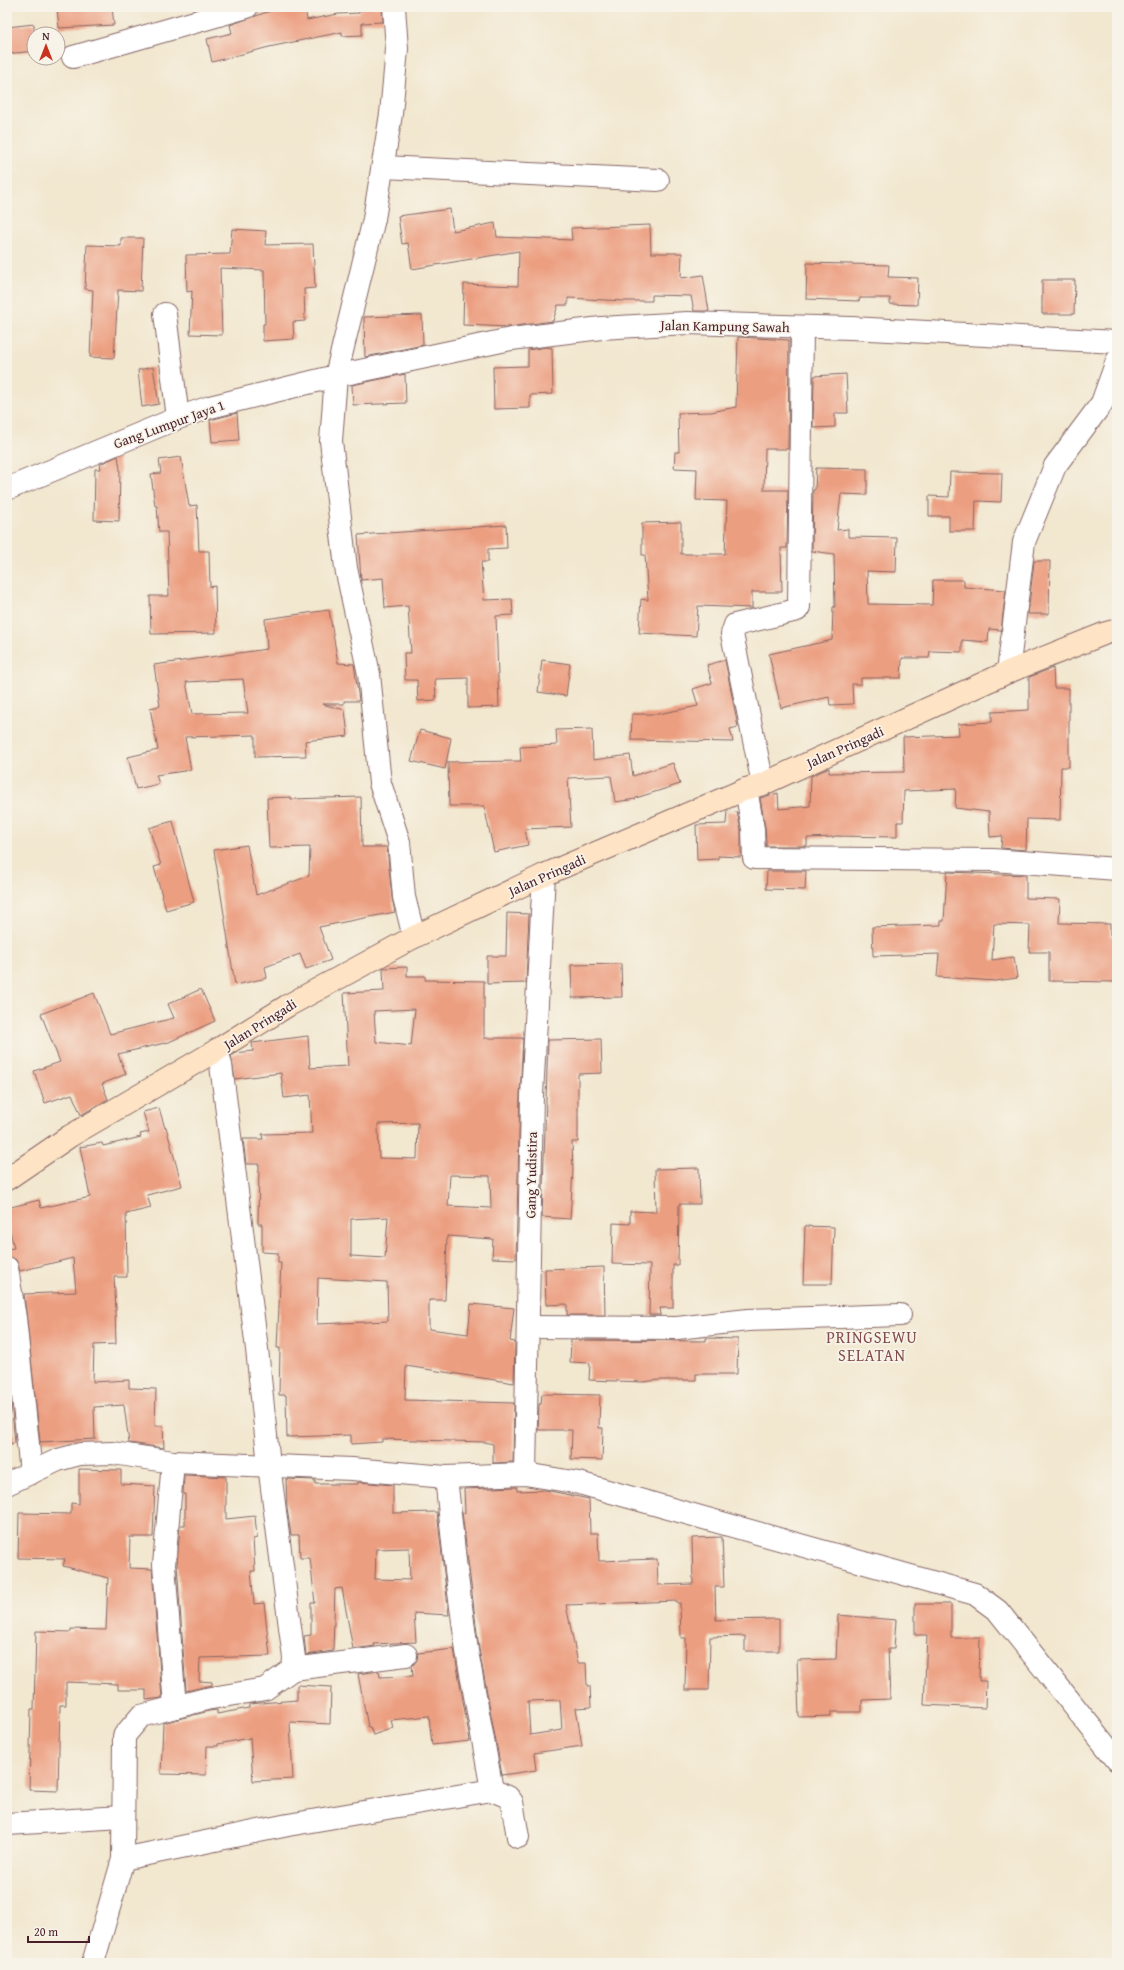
<svg xmlns="http://www.w3.org/2000/svg" width="1124" height="1970" viewBox="0 0 1124 1970" font-family="'Gentium Book Plus',serif">
<style>
.building{fill:#ec9e80;fill-rule:evenodd}
.lines{fill:none;stroke-linecap:round;stroke-linejoin:round}
.street-casing{stroke:#856564;stroke-width:24}
.secondary-casing{stroke:#856564;stroke-width:24}
.street{stroke:#fff;stroke-width:22}
.secondary{stroke:#fee4c5;stroke-width:22}
.labels{text-anchor:middle;stroke-width:3.5;stroke-linejoin:round;paint-order:stroke}
.street-label{font-size:14px;fill:#4a1f2b;stroke:#f7f3e8}
.quarter-label{font-size:16px;letter-spacing:1px;fill:#834b49;stroke:#f7f3e8}
</style>
<rect width="100%" height="100%" fill="#f7f3e8"/>
<filter id="ink" filterUnits="userSpaceOnUse"><feTurbulence type="fractalNoise" baseFrequency=".025" numOctaves="2"/><feDisplacementMap in="SourceGraphic" scale="8" xChannelSelector="R" yChannelSelector="G"/><feConvolveMatrix kernelMatrix="1 2 1 2 8 2 1 2 1" color-interpolation-filters="sRGB"/></filter>
<filter id="wash" filterUnits="userSpaceOnUse"><feTurbulence type="fractalNoise" baseFrequency=".012" numOctaves="4" result="noise"/><feDisplacementMap in="SourceGraphic" scale="16" xChannelSelector="R" yChannelSelector="G"/><feGaussianBlur stdDeviation="0.9" result="paint"/><feColorMatrix in="noise" values="0 0 0 0 0 0 0 0 0 0 0 0 0 0 0 0 0 1.4 0 .05"/><feComposite in="paint" operator="in"/></filter>
<g filter="url(#wash)">
<rect width="100%" height="100%" fill="#f2e7cf"/>
<g id="blocks">
<g class="building">
<path d="M 57,7 L 112,7 L 114,25 L 59,28 Z"/>
<path d="M 288,7 L 305,7 L 307,20 L 338,14 L 359,13 L 359,7 L 382,7 L 383,22 L 362,23 L 362,35 L 342,36 L 342,32 L 269,47 L 212,62 L 207,39 L 232,33 L 230,25 L 270,11 Z"/>
<path d="M 34,24 L 34,51 L 7,54 L 7,27 Z"/>
<path d="M 450,209 L 453,231 L 495,223 L 497,237 L 572,240 L 571,228 L 650,225 L 651,253 L 682,253 L 681,278 L 703,275 L 709,311 L 694,311 L 691,296 L 652,295 L 652,301 L 624,301 L 568,298 L 568,305 L 558,305 L 553,321 L 509,327 L 463,325 L 464,284 L 518,286 L 519,251 L 412,269 L 408,243 L 402,244 L 398,216 Z"/>
<path d="M 232,229 L 266,231 L 265,245 L 313,244 L 315,288 L 304,289 L 305,321 L 293,322 L 294,339 L 263,341 L 263,324 L 265,324 L 264,270 L 220,268 L 222,335 L 190,334 L 192,291 L 187,292 L 186,255 L 230,254 Z"/>
<path d="M 121,238 L 143,238 L 141,291 L 118,290 L 114,358 L 90,357 L 93,290 L 85,289 L 87,245 L 121,246 Z"/>
<path d="M 807,263 L 889,265 L 888,277 L 918,278 L 917,305 L 890,304 L 890,298 L 860,298 L 859,301 L 806,299 Z"/>
<path d="M 1042,280 L 1075,280 L 1074,314 L 1042,314 Z"/>
<path d="M 422,315 L 423,345 L 365,357 L 364,317 Z"/>
<path d="M 738,337 L 789,340 L 788,449 L 765,449 L 764,490 L 788,490 L 787,548 L 781,548 L 782,592 L 752,592 L 752,608 L 698,606 L 696,636 L 639,633 L 641,599 L 648,600 L 645,555 L 642,555 L 642,523 L 681,522 L 681,554 L 725,554 L 727,501 L 696,500 L 697,469 L 674,468 L 675,452 L 679,452 L 678,413 L 711,412 L 736,407 Z"/>
<path d="M 546,347 L 552,348 L 553,394 L 530,395 L 530,408 L 494,409 L 493,367 L 528,366 L 528,350 Z"/>
<path d="M 153,367 L 159,404 L 142,407 L 138,370 Z"/>
<path d="M 405,374 L 406,403 L 353,405 L 352,385 Z"/>
<path d="M 846,374 L 848,413 L 835,413 L 835,427 L 813,428 L 814,376 Z"/>
<path d="M 237,413 L 239,440 L 212,442 L 210,420 Z"/>
<path d="M 118,456 L 120,469 L 119,521 L 94,520 L 95,469 L 101,469 L 100,464 Z"/>
<path d="M 181,457 L 189,506 L 197,505 L 199,551 L 209,551 L 210,587 L 215,586 L 216,633 L 151,634 L 150,596 L 169,596 L 167,532 L 159,532 L 157,506 L 155,506 L 151,474 L 161,473 L 159,460 Z"/>
<path d="M 816,468 L 867,469 L 867,495 L 841,494 L 837,530 L 848,529 L 848,537 L 897,538 L 896,572 L 867,571 L 868,604 L 932,605 L 933,580 L 964,580 L 964,587 L 1006,590 L 1001,630 L 989,629 L 988,642 L 962,640 L 962,652 L 930,651 L 929,658 L 902,658 L 901,678 L 861,678 L 861,684 L 852,684 L 853,704 L 830,705 L 829,697 L 781,708 L 769,654 L 832,640 L 833,607 L 835,607 L 834,554 L 812,551 L 813,490 L 815,490 Z"/>
<path d="M 950,472 L 1002,473 L 1001,502 L 976,501 L 975,531 L 949,531 L 949,516 L 929,516 L 929,496 L 949,497 Z"/>
<path d="M 506,525 L 507,548 L 488,549 L 488,562 L 481,562 L 484,600 L 512,599 L 513,615 L 496,616 L 499,707 L 468,708 L 468,678 L 435,679 L 436,700 L 418,701 L 417,680 L 405,680 L 404,653 L 411,653 L 408,606 L 385,608 L 383,578 L 361,580 L 358,535 Z"/>
<path d="M 1034,561 L 1050,561 L 1049,614 L 1028,614 Z"/>
<path d="M 329,610 L 338,663 L 354,664 L 359,701 L 344,701 L 344,704 L 322,704 L 345,710 L 348,736 L 305,741 L 306,756 L 255,757 L 255,735 L 185,737 L 191,770 L 156,775 L 159,784 L 136,789 L 128,757 L 158,750 L 150,708 L 160,706 L 154,665 L 267,649 L 265,619 ZM 243,679 L 248,713 L 192,714 L 186,682 Z"/>
<path d="M 542,660 L 570,664 L 566,696 L 538,692 Z"/>
<path d="M 725,660 L 738,727 L 730,729 L 733,742 L 631,740 L 632,714 L 658,714 L 698,706 L 693,689 L 712,683 L 707,665 Z"/>
<path d="M 1053,668 L 1054,688 L 1069,688 L 1069,767 L 1061,767 L 1060,820 L 1027,819 L 1026,850 L 1001,848 L 1002,836 L 990,837 L 989,812 L 955,808 L 956,789 L 904,791 L 903,822 L 897,822 L 897,837 L 834,836 L 834,837 L 807,838 L 807,846 L 766,846 L 765,827 L 760,798 L 778,793 L 779,809 L 810,806 L 811,776 L 829,768 L 829,773 L 904,772 L 903,737 L 959,735 L 958,724 L 992,722 L 992,712 L 1029,710 L 1029,677 Z"/>
<path d="M 592,729 L 593,760 L 630,755 L 633,776 L 673,763 L 680,784 L 636,798 L 636,799 L 615,802 L 611,776 L 568,778 L 571,827 L 525,829 L 528,845 L 494,852 L 484,806 L 449,806 L 448,762 L 521,761 L 520,747 L 557,745 L 556,730 Z"/>
<path d="M 420,730 L 451,738 L 445,769 L 411,761 Z"/>
<path d="M 291,797 L 291,799 L 361,797 L 362,847 L 387,847 L 392,898 L 395,912 L 319,927 L 331,960 L 306,969 L 300,954 L 265,967 L 267,978 L 235,985 L 214,850 L 247,845 L 256,895 L 309,876 L 310,847 L 269,848 L 267,798 Z"/>
<path d="M 727,811 L 737,812 L 741,830 L 741,857 L 718,856 L 718,859 L 697,860 L 696,825 L 726,824 Z"/>
<path d="M 173,821 L 194,902 L 166,910 L 154,867 L 161,865 L 149,828 Z"/>
<path d="M 767,871 L 806,871 L 805,890 L 766,889 Z"/>
<path d="M 947,872 L 1026,875 L 1026,898 L 1060,899 L 1059,923 L 1110,924 L 1110,936 L 1117,937 L 1117,982 L 1049,981 L 1049,952 L 1029,952 L 1030,925 L 994,924 L 992,960 L 1014,957 L 1017,978 L 995,981 L 937,977 L 939,954 L 873,956 L 872,927 L 941,925 L 941,921 L 944,921 Z"/>
<path d="M 507,913 L 529,914 L 526,983 L 487,984 L 487,956 L 506,956 Z"/>
<path d="M 621,964 L 622,997 L 572,998 L 571,965 Z"/>
<path d="M 407,967 L 407,976 L 425,976 L 425,980 L 484,981 L 484,1038 L 523,1038 L 520,1095 L 516,1259 L 492,1258 L 493,1239 L 447,1236 L 445,1300 L 429,1300 L 429,1329 L 468,1334 L 471,1304 L 514,1308 L 510,1341 L 515,1342 L 514,1383 L 406,1366 L 405,1400 L 514,1403 L 513,1462 L 493,1463 L 493,1444 L 485,1442 L 382,1439 L 382,1442 L 351,1444 L 351,1435 L 287,1437 L 286,1395 L 279,1395 L 280,1348 L 277,1348 L 281,1263 L 278,1263 L 278,1253 L 262,1252 L 262,1224 L 258,1224 L 259,1164 L 246,1164 L 243,1139 L 263,1139 L 262,1134 L 312,1133 L 310,1095 L 284,1098 L 281,1073 L 235,1079 L 231,1056 L 235,1053 L 253,1051 L 252,1043 L 308,1036 L 310,1068 L 348,1066 L 344,993 L 384,991 L 383,968 ZM 415,1009 L 411,1046 L 376,1042 L 374,1011 ZM 418,1123 L 417,1159 L 379,1158 L 378,1124 ZM 450,1175 L 490,1176 L 491,1208 L 448,1206 ZM 388,1217 L 385,1258 L 351,1256 L 351,1219 ZM 318,1278 L 387,1282 L 388,1321 L 317,1324 Z"/>
<path d="M 201,989 L 215,1021 L 169,1042 L 118,1054 L 126,1074 L 102,1084 L 108,1099 L 83,1114 L 81,1115 L 72,1094 L 45,1103 L 34,1071 L 60,1062 L 41,1014 L 94,993 L 110,1034 L 174,1018 L 168,1004 Z"/>
<path d="M 601,1039 L 602,1073 L 578,1074 L 578,1142 L 572,1142 L 573,1170 L 570,1219 L 542,1217 L 548,1040 Z"/>
<path d="M 159,1108 L 165,1128 L 166,1127 L 182,1186 L 147,1195 L 151,1208 L 126,1214 L 127,1277 L 114,1277 L 116,1310 L 115,1310 L 116,1344 L 94,1345 L 93,1382 L 129,1380 L 129,1388 L 156,1389 L 155,1426 L 163,1426 L 164,1448 L 129,1443 L 124,1405 L 94,1407 L 95,1439 L 40,1442 L 24,1294 L 76,1292 L 73,1258 L 20,1271 L 16,1260 L 7,1256 L 7,1249 L 14,1248 L 7,1219 L 7,1208 L 39,1200 L 41,1208 L 90,1197 L 80,1147 L 102,1143 L 103,1146 L 141,1137 L 140,1134 L 149,1132 L 143,1112 Z"/>
<path d="M 699,1168 L 700,1204 L 679,1204 L 678,1265 L 673,1265 L 673,1308 L 660,1308 L 661,1315 L 649,1315 L 650,1265 L 612,1264 L 613,1223 L 630,1224 L 630,1211 L 656,1212 L 655,1169 Z"/>
<path d="M 805,1226 L 834,1227 L 832,1284 L 803,1284 Z"/>
<path d="M 604,1267 L 605,1315 L 567,1315 L 567,1304 L 546,1305 L 545,1269 Z"/>
<path d="M 706,1338 L 738,1339 L 737,1374 L 696,1374 L 696,1380 L 659,1380 L 643,1382 L 589,1380 L 590,1363 L 570,1362 L 571,1340 L 706,1341 Z"/>
<path d="M 7,1362 L 15,1443 L 7,1444 L 7,1398 L 10,1397 L 7,1381 Z"/>
<path d="M 542,1394 L 600,1395 L 599,1428 L 603,1428 L 602,1460 L 571,1459 L 572,1430 L 538,1430 L 539,1404 L 541,1404 Z"/>
<path d="M 79,1469 L 121,1470 L 121,1484 L 155,1486 L 153,1537 L 130,1537 L 129,1568 L 152,1569 L 162,1698 L 146,1700 L 146,1690 L 118,1690 L 118,1684 L 66,1682 L 66,1705 L 60,1705 L 58,1791 L 29,1790 L 31,1709 L 34,1709 L 36,1631 L 71,1632 L 71,1629 L 106,1630 L 108,1578 L 63,1566 L 65,1559 L 18,1558 L 19,1513 L 71,1514 L 71,1503 L 79,1504 Z"/>
<path d="M 184,1475 L 226,1477 L 226,1519 L 255,1516 L 257,1538 L 253,1539 L 255,1571 L 251,1571 L 254,1604 L 264,1603 L 270,1656 L 200,1658 L 199,1681 L 212,1682 L 212,1685 L 186,1691 L 177,1565 L 180,1525 L 185,1525 L 185,1494 L 183,1494 Z"/>
<path d="M 286,1479 L 315,1480 L 315,1484 L 358,1484 L 358,1482 L 393,1485 L 393,1513 L 437,1512 L 449,1615 L 414,1613 L 416,1642 L 374,1644 L 375,1646 L 353,1649 L 342,1588 L 335,1589 L 333,1651 L 306,1655 L 304,1636 L 311,1635 L 311,1603 L 315,1603 L 310,1558 L 300,1558 L 299,1535 L 291,1535 L 287,1508 ZM 409,1548 L 410,1580 L 375,1579 L 376,1549 Z"/>
<path d="M 517,1487 L 517,1491 L 545,1490 L 589,1499 L 590,1533 L 598,1533 L 599,1561 L 657,1559 L 658,1585 L 693,1584 L 692,1538 L 722,1537 L 724,1587 L 715,1587 L 716,1620 L 779,1619 L 779,1651 L 745,1651 L 745,1636 L 710,1637 L 709,1690 L 685,1690 L 686,1638 L 681,1638 L 680,1603 L 677,1603 L 677,1601 L 566,1605 L 578,1663 L 586,1663 L 587,1686 L 590,1686 L 591,1707 L 576,1708 L 582,1746 L 534,1753 L 536,1770 L 502,1775 L 479,1649 L 462,1513 L 465,1513 L 464,1489 ZM 560,1700 L 562,1730 L 530,1735 L 528,1701 Z"/>
<path d="M 915,1604 L 951,1604 L 951,1638 L 980,1638 L 979,1681 L 986,1681 L 985,1708 L 924,1705 L 927,1635 L 915,1635 Z"/>
<path d="M 838,1615 L 896,1620 L 894,1649 L 888,1649 L 890,1699 L 862,1700 L 862,1712 L 831,1712 L 831,1716 L 799,1717 L 797,1660 L 836,1659 Z"/>
<path d="M 454,1649 L 470,1741 L 432,1745 L 429,1716 L 391,1720 L 393,1728 L 373,1735 L 370,1727 L 368,1727 L 358,1674 L 379,1671 L 380,1677 L 413,1676 L 412,1666 L 417,1660 L 418,1653 Z"/>
<path d="M 297,1685 L 331,1687 L 330,1724 L 290,1722 L 293,1779 L 253,1781 L 250,1738 L 218,1744 L 218,1746 L 207,1746 L 206,1775 L 161,1774 L 163,1723 L 209,1711 L 217,1710 L 217,1714 L 249,1708 L 249,1704 L 297,1700 Z"/>
</g>
</g>
</g>
<g filter="url(#ink)">
<use href="#blocks" fill-opacity="0" stroke="#856564" stroke-width="1"/>
<g class="lines">
<defs>
<g id="street">
<path d="M 394,7 L 397,49 L 391,114 L 374,219 L 336,376 L 331,441 L 346,568 L 369,674 L 380,783 L 399,842 L 404,897 L 414,937"/>
<path d="M 73,57 L 247,7"/>
<path d="M 383,167 L 658,180"/>
<path d="M 165,314 L 178,418"/>
<path d="M 7,489 L 178,418 L 210,407 L 336,376 L 511,339 L 601,328 L 687,323 L 851,328 L 1117,342"/>
<path d="M 1008,672 L 1024,542 L 1055,466 L 1102,403 L 1117,361"/>
<path d="M 763,784 L 732,634 L 735,625 L 797,610 L 799,607 L 802,327"/>
<path d="M 746,789 L 753,829 L 754,858 L 993,860 L 1117,869"/>
<path d="M 7,1268 L 15,1318 L 31,1473"/>
<path d="M 529,1327 L 677,1328 L 748,1320 L 900,1315"/>
<path d="M 173,1462 L 164,1565 L 175,1707"/>
<path d="M 525,1474 L 532,1095 L 544,875"/>
<path d="M 446,1477 L 456,1570 L 467,1651 L 492,1790"/>
<path d="M 7,1484 L 58,1460 L 80,1454 L 113,1453 L 173,1462 L 352,1469 L 446,1477 L 525,1474 L 579,1483 L 975,1594 L 998,1611 L 1117,1760"/>
<path d="M 293,1669 L 406,1655"/>
<path d="M 7,1824 L 122,1817"/>
<path d="M 123,1859 L 288,1825 L 492,1790 L 508,1797 L 512,1802 L 518,1837"/>
<path d="M 93,1963 L 123,1859 L 124,1736 L 141,1716 L 206,1699 L 265,1689 L 293,1669 L 294,1658 L 269,1465 L 257,1349 L 221,1065 L 217,1050"/>
</g>
<path id="secondary" d="M 7,1179 L 70,1136 L 217,1050 L 287,1006 L 414,937 L 544,875 L 746,789 L 763,784 L 1008,672 L 1106,633 L 1117,630"/>
</defs>
<use href="#street" class="street-casing"/>
<use href="#secondary" class="secondary-casing"/>
<use href="#street" class="street"/>
<use href="#secondary" class="secondary"/>
</g>
</g>
<g class="labels">
<g class="street-label">
<text transform="translate(725 326) rotate(1)" y="5">Jalan Kampung Sawah</text>
<text transform="translate(169 424) rotate(-20)" y="5">Gang Lumpur Jaya 1</text>
<text transform="translate(845 747) rotate(-24)" y="5">Jalan Pringadi</text>
<text transform="translate(547 875) rotate(-24)" y="5">Jalan Pringadi</text>
<text transform="translate(260 1024) rotate(-32)" y="5">Jalan Pringadi</text>
<text transform="translate(531 1175) rotate(-89)" y="5">Gang Yudistira</text>
</g>
<g class="quarter-label">
<text x="872" y="1343">PRINGSEWU<tspan x="872" dy="18">SELATAN</tspan></text>
</g>
</g>
<rect width="1124" height="1970" fill="none" stroke="#f7f3e8" stroke-width="24"/>
<g transform="translate(46 46)"><circle r="19" fill="#f7f3e8" stroke="#b29e9c"/>
<path d="M0-3L7 15L0 10L-7 15Z" fill="#c8321e"/>
<text y="-6" font-size="11" font-weight="bold" text-anchor="middle" fill="#4a1f2b">N</text>
</g>
<path d="M28 1936v6h61v-6" fill="none" stroke="#4a1f2b" stroke-width="2"/>
<text x="34" y="1936" font-size="12" fill="#4a1f2b" stroke="#f7f3e8" stroke-width="3" paint-order="stroke">20 m</text>
</svg>
